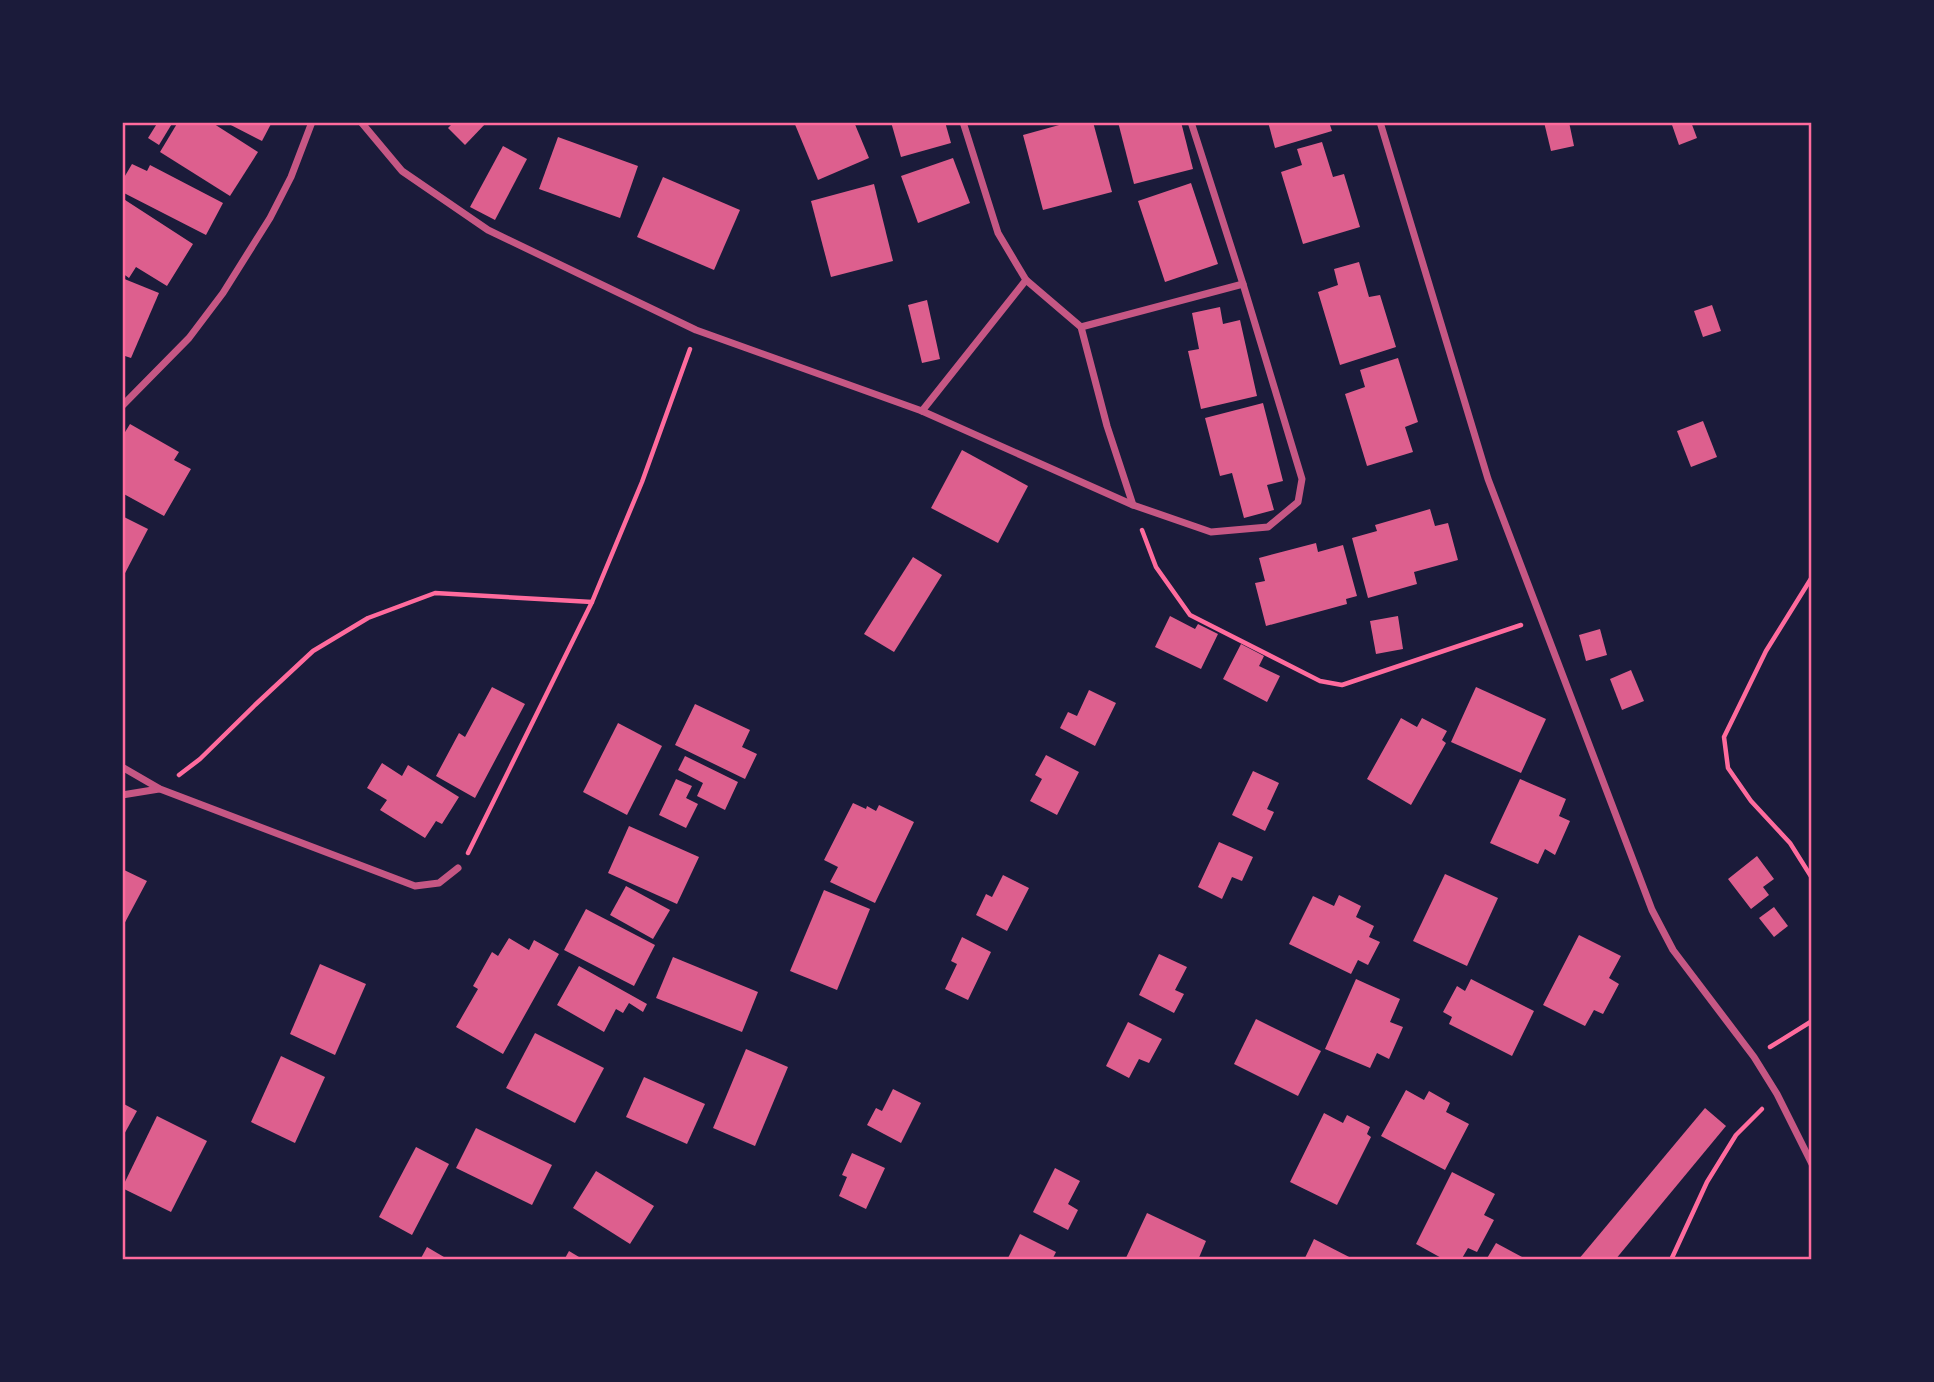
<svg xmlns="http://www.w3.org/2000/svg" width="1934" height="1382" viewBox="0 0 1934 1382" font-family="'Titillium Web',sans-serif">
<style>
.building{fill:#dd5f8e}
.lines{fill:none;stroke-linecap:round;stroke-linejoin:round}
.path{stroke:#ff6b9d;stroke-width:4.5}
.minor{stroke:#c65784;stroke-width:7}
.neatline{fill:none;stroke:#ff6b9d;stroke-width:2.5}
</style>
<rect width="100%" height="100%" fill="#1b1b3a"/>
<g class="building">
<path d="M 158,122 L 173,122 L 159,145 L 148,138 Z"/>
<path d="M 178,122 L 211,122 L 258,152 L 230,196 L 160,152 Z"/>
<path d="M 225,122 L 272,122 L 262,141 Z"/>
<path d="M 454,122 L 487,122 L 465,145 L 448,128 Z"/>
<path d="M 794,122 L 854,122 L 869,158 L 818,180 Z"/>
<path d="M 891,122 L 945,122 L 951,143 L 901,157 Z"/>
<path d="M 1070,122 L 1093,122 L 1112,192 L 1043,210 L 1023,135 Z"/>
<path d="M 1118,122 L 1181,122 L 1193,169 L 1134,184 Z"/>
<path d="M 1268,122 L 1329,122 L 1332,131 L 1275,148 Z"/>
<path d="M 1544,122 L 1569,122 L 1574,146 L 1551,151 Z"/>
<path d="M 1671,122 L 1691,122 L 1697,138 L 1679,145 Z"/>
<path d="M 558,137 L 638,166 L 620,218 L 539,189 Z"/>
<path d="M 1322,142 L 1333,177 L 1344,174 L 1360,227 L 1303,244 L 1281,172 L 1302,165 L 1297,149 Z"/>
<path d="M 503,146 L 527,159 L 495,220 L 470,207 Z"/>
<path d="M 953,158 L 970,203 L 918,223 L 901,176 Z"/>
<path d="M 132,164 L 147,171 L 150,165 L 223,203 L 206,235 L 122,192 L 122,181 Z"/>
<path d="M 663,177 L 740,210 L 714,270 L 637,237 Z"/>
<path d="M 1191,183 L 1218,264 L 1165,282 L 1138,201 Z"/>
<path d="M 874,184 L 893,261 L 831,277 L 811,201 Z"/>
<path d="M 122,198 L 193,244 L 167,286 L 136,267 L 129,278 L 122,273 Z"/>
<path d="M 1359,262 L 1369,297 L 1380,295 L 1396,347 L 1340,365 L 1318,292 L 1338,285 L 1334,269 Z"/>
<path d="M 122,278 L 159,293 L 131,358 L 122,355 Z"/>
<path d="M 927,300 L 940,359 L 922,363 L 908,305 Z"/>
<path d="M 1712,305 L 1721,331 L 1703,337 L 1694,311 Z"/>
<path d="M 1220,307 L 1223,324 L 1240,320 L 1257,396 L 1201,409 L 1188,351 L 1199,349 L 1192,313 Z"/>
<path d="M 1398,358 L 1418,422 L 1405,427 L 1413,452 L 1367,466 L 1345,394 L 1365,387 L 1360,370 Z"/>
<path d="M 1263,403 L 1283,481 L 1267,485 L 1274,510 L 1244,518 L 1232,473 L 1220,476 L 1205,418 Z"/>
<path d="M 1703,421 L 1717,457 L 1691,467 L 1677,431 Z"/>
<path d="M 130,424 L 179,452 L 174,460 L 191,469 L 164,516 L 122,493 L 122,437 Z"/>
<path d="M 962,450 L 1028,486 L 998,543 L 931,508 Z"/>
<path d="M 1430,509 L 1435,526 L 1448,523 L 1458,560 L 1414,572 L 1417,584 L 1368,598 L 1352,538 L 1377,531 L 1375,525 Z"/>
<path d="M 122,516 L 148,529 L 122,579 Z"/>
<path d="M 1316,543 L 1318,552 L 1343,545 L 1357,596 L 1346,599 L 1347,604 L 1266,626 L 1255,583 L 1265,581 L 1259,558 Z"/>
<path d="M 913,557 L 942,575 L 894,652 L 864,634 Z"/>
<path d="M 1170,616 L 1195,629 L 1198,624 L 1218,634 L 1201,669 L 1155,647 Z"/>
<path d="M 1398,616 L 1403,649 L 1376,654 L 1370,621 Z"/>
<path d="M 1600,629 L 1607,655 L 1586,661 L 1579,635 Z"/>
<path d="M 1241,644 L 1264,656 L 1259,666 L 1280,676 L 1267,702 L 1223,679 Z"/>
<path d="M 1631,670 L 1644,701 L 1622,710 L 1610,679 Z"/>
<path d="M 492,687 L 525,704 L 475,798 L 436,776 L 459,733 L 465,737 Z"/>
<path d="M 1476,687 L 1546,719 L 1521,773 L 1451,742 Z"/>
<path d="M 1089,690 L 1116,703 L 1095,746 L 1060,728 L 1068,712 L 1077,716 Z"/>
<path d="M 695,704 L 750,730 L 742,747 L 757,754 L 745,779 L 675,745 Z"/>
<path d="M 1401,718 L 1417,727 L 1422,718 L 1447,731 L 1442,740 L 1446,743 L 1411,805 L 1367,779 Z"/>
<path d="M 618,723 L 662,746 L 627,815 L 583,792 Z"/>
<path d="M 1046,755 L 1079,772 L 1057,815 L 1030,801 L 1042,779 L 1035,775 Z"/>
<path d="M 685,756 L 738,782 L 725,810 L 697,796 L 703,783 L 678,770 Z"/>
<path d="M 382,763 L 402,776 L 408,765 L 459,797 L 442,824 L 436,821 L 425,838 L 380,810 L 387,800 L 367,788 Z"/>
<path d="M 1253,771 L 1279,783 L 1267,809 L 1274,812 L 1265,831 L 1232,815 Z"/>
<path d="M 676,779 L 692,786 L 686,798 L 698,804 L 686,828 L 659,815 Z"/>
<path d="M 1520,779 L 1566,799 L 1559,816 L 1570,821 L 1555,855 L 1545,849 L 1538,864 L 1490,843 Z"/>
<path d="M 853,803 L 866,809 L 867,806 L 876,811 L 879,805 L 914,822 L 875,903 L 830,882 L 838,867 L 824,860 Z"/>
<path d="M 629,826 L 699,857 L 677,904 L 608,873 Z"/>
<path d="M 1219,842 L 1253,857 L 1242,881 L 1232,877 L 1222,899 L 1198,887 Z"/>
<path d="M 1757,856 L 1774,879 L 1763,887 L 1769,895 L 1751,909 L 1728,879 Z"/>
<path d="M 122,869 L 147,881 L 122,928 Z"/>
<path d="M 1445,874 L 1498,898 L 1467,966 L 1413,941 Z"/>
<path d="M 1003,875 L 1029,888 L 1007,931 L 976,915 L 986,894 L 992,897 Z"/>
<path d="M 626,886 L 670,910 L 653,939 L 610,915 Z"/>
<path d="M 824,890 L 870,909 L 837,990 L 790,971 Z"/>
<path d="M 1339,895 L 1361,906 L 1356,917 L 1374,926 L 1369,937 L 1380,942 L 1368,965 L 1358,960 L 1351,974 L 1289,944 L 1313,896 L 1334,906 Z"/>
<path d="M 1774,907 L 1788,926 L 1774,937 L 1759,918 Z"/>
<path d="M 586,909 L 655,945 L 634,986 L 564,950 Z"/>
<path d="M 1579,935 L 1621,956 L 1609,978 L 1619,984 L 1603,1014 L 1594,1010 L 1585,1026 L 1543,1005 Z"/>
<path d="M 962,937 L 991,952 L 968,1000 L 945,989 L 957,964 L 951,961 Z"/>
<path d="M 509,938 L 529,950 L 534,940 L 559,954 L 503,1054 L 456,1027 L 478,989 L 473,986 L 492,952 L 498,956 Z"/>
<path d="M 1159,954 L 1187,967 L 1175,990 L 1184,994 L 1174,1013 L 1139,995 Z"/>
<path d="M 673,957 L 758,992 L 742,1032 L 656,998 Z"/>
<path d="M 320,964 L 366,984 L 335,1055 L 290,1034 Z"/>
<path d="M 579,966 L 647,1004 L 643,1012 L 629,1003 L 623,1013 L 616,1009 L 604,1032 L 557,1005 Z"/>
<path d="M 1356,979 L 1400,999 L 1390,1022 L 1403,1027 L 1389,1059 L 1377,1053 L 1370,1068 L 1325,1049 Z"/>
<path d="M 1471,979 L 1534,1011 L 1512,1056 L 1449,1024 L 1452,1017 L 1443,1012 L 1457,986 L 1465,991 Z"/>
<path d="M 1256,1019 L 1321,1051 L 1298,1096 L 1234,1064 Z"/>
<path d="M 1128,1022 L 1162,1039 L 1149,1063 L 1139,1059 L 1129,1078 L 1106,1066 Z"/>
<path d="M 535,1033 L 604,1068 L 575,1123 L 506,1088 Z"/>
<path d="M 746,1049 L 788,1067 L 755,1146 L 713,1128 Z"/>
<path d="M 281,1056 L 325,1077 L 295,1143 L 251,1122 Z"/>
<path d="M 644,1077 L 705,1104 L 687,1144 L 626,1117 Z"/>
<path d="M 893,1089 L 921,1103 L 901,1143 L 867,1125 L 876,1108 L 882,1111 Z"/>
<path d="M 1406,1090 L 1424,1100 L 1429,1091 L 1450,1103 L 1446,1112 L 1469,1124 L 1445,1170 L 1381,1136 Z"/>
<path d="M 122,1103 L 137,1111 L 122,1138 Z"/>
<path d="M 1705,1108 L 1726,1126 L 1615,1260 L 1578,1260 Z"/>
<path d="M 1324,1113 L 1343,1123 L 1347,1115 L 1370,1127 L 1367,1134 L 1371,1137 L 1337,1205 L 1290,1182 Z"/>
<path d="M 157,1116 L 207,1141 L 171,1212 L 122,1188 Z"/>
<path d="M 476,1128 L 552,1165 L 532,1205 L 456,1168 Z"/>
<path d="M 416,1147 L 449,1164 L 412,1235 L 379,1217 Z"/>
<path d="M 852,1153 L 885,1168 L 866,1209 L 839,1196 L 847,1177 L 842,1175 Z"/>
<path d="M 1055,1168 L 1080,1181 L 1068,1204 L 1078,1210 L 1068,1230 L 1033,1212 Z"/>
<path d="M 596,1171 L 654,1206 L 630,1244 L 573,1208 Z"/>
<path d="M 1452,1172 L 1495,1194 L 1484,1215 L 1494,1220 L 1477,1252 L 1468,1248 L 1461,1260 L 1445,1260 L 1416,1244 Z"/>
<path d="M 1147,1213 L 1206,1241 L 1198,1260 L 1125,1260 Z"/>
<path d="M 1020,1234 L 1056,1252 L 1052,1260 L 1007,1260 Z"/>
<path d="M 1314,1239 L 1355,1260 L 1304,1260 Z"/>
<path d="M 1496,1243 L 1522,1257 L 1520,1260 L 1486,1260 Z"/>
<path d="M 427,1247 L 449,1260 L 420,1260 Z"/>
<path d="M 569,1251 L 584,1260 L 564,1260 Z"/>
</g>
<g class="lines">
<g class="path">
<path d="M 1142,530 L 1156,567 L 1190,615 L 1320,681 L 1342,685 L 1521,625"/>
<path d="M 1812,577 L 1766,651 L 1724,737 L 1728,768 L 1751,801 L 1790,843 L 1812,878"/>
<path d="M 179,775 L 200,759 L 255,705 L 313,651 L 368,618 L 435,593 L 592,602"/>
<path d="M 468,853 L 592,602 L 642,482 L 690,349"/>
<path d="M 1770,1047 L 1812,1021"/>
<path d="M 1671,1260 L 1707,1182 L 1736,1135 L 1762,1109"/>
</g>
<g class="minor">
<path d="M 361,122 L 402,171 L 488,230 L 696,330 L 922,411 L 1133,505 L 1211,532 L 1268,527 L 1298,502 L 1302,479 L 1243,284 L 1191,122"/>
<path d="M 963,122 L 998,233 L 1026,280 L 1081,327 L 1107,426 L 1133,505"/>
<path d="M 1380,122 L 1488,479 L 1652,910 L 1673,950 L 1754,1057 L 1777,1094 L 1812,1164"/>
<path d="M 1081,327 L 1243,284"/>
<path d="M 122,406 L 189,338 L 223,293 L 270,218 L 291,177 L 312,122"/>
<path d="M 922,411 L 1026,280"/>
<path d="M 122,767 L 160,789 L 415,886 L 439,883 L 458,868"/>
<path d="M 122,795 L 159,789"/>
</g>
</g>
<rect width="1934" height="1382" fill="none" stroke="#1b1b3a" stroke-width="248"/>
<rect x="124" y="124" width="1686" height="1134" class="neatline"/>
</svg>
